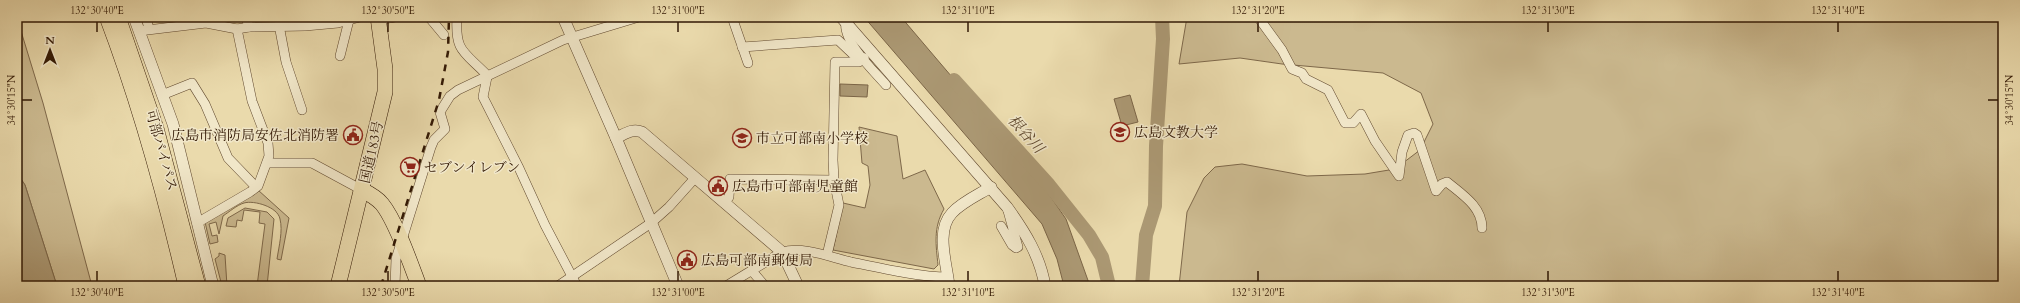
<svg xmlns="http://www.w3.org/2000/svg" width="2020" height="303" viewBox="0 0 2020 303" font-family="Cardo,'Noto Serif JP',serif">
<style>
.green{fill:#cbb98f;stroke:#7e684a}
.water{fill:#ab9873;stroke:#7b6547}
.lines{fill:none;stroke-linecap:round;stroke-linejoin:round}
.river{stroke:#ab9873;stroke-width:14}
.minor-casing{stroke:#60482e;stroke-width:10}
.tertiary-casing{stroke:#60482e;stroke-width:12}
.primary-casing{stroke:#321804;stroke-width:16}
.trunk-casing{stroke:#321804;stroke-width:16}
.minor{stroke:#f1e7c9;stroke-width:9}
.tertiary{stroke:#f1e7c9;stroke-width:11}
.primary{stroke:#eadaac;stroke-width:15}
.trunk{stroke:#eadaac;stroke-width:15}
.rail{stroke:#321804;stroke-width:2.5;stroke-dasharray:7 7;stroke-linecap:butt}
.ticks{fill:none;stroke:#321804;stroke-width:1.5}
.labels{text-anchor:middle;stroke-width:3;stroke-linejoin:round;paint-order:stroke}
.poi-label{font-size:14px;fill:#321804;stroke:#f1e7c9;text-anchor:start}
.street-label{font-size:14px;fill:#321804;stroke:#f1e7c9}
.water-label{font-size:15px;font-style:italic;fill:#624b30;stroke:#f1e7c9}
.neatline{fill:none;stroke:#321804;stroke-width:1.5}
.ticks-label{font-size:10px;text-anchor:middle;fill:#321804}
</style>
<rect width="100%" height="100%" fill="#eadaac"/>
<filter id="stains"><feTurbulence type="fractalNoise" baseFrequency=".005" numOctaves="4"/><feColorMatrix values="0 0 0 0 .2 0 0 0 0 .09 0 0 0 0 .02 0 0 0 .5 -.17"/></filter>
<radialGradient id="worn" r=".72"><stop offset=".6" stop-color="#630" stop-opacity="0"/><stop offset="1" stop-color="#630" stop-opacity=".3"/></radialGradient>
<g class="green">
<path d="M 1187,17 L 2003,17 L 2003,286 L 1179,286 L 1187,212 L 1204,178 L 1215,167 L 1242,164 L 1307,176 L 1365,174 L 1395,169 L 1420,150 L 1433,124 L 1421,93 L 1383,73 L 1282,64 L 1240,58 L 1179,64 Z"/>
<path d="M 17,18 L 43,103 L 92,286 L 57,286 L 25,185 L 17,173 Z"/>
<path d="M 859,127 L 897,136 L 903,179 L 925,170 L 944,209 C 933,228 936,245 938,265 L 934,269 L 833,250 L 843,203 L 865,208 L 870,185 L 868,166 L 862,163 Z"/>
<path d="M 258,190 L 289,218 L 281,260 L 277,259 C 279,246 283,231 280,219 C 278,207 254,200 244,203 C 237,205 229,212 223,216 L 219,234 L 216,222 L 209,224 L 212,236 L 217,235 L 218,242 L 210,244 L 205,222 Z"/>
<path d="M 245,208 L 267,212 L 274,219 L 267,286 L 257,286 L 265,224 L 259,223 L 260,212 L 244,210 L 242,221 L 237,220 L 236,227 L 226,226 L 228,218 Z"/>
<path d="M 219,253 L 225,255 L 227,286 L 222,286 L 215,259 L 219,256 Z"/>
</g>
<g class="water">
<path d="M 864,17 L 901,17 L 1037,177 L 1066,219 L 1090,286 L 1064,286 L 1057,259 L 1042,224 Z"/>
<path d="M 840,84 L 868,85 L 867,97 L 840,96 Z"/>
<path d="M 1130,95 L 1138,122 L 1122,126 L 1114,99 Z"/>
<path d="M 17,173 L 25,185 L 57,286 L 17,286 Z"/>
</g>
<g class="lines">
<g class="river">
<path d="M 954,80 L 1049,185 L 1089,235 L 1102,257 L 1109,286"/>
<path d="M 1142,286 L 1146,235 L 1155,206 L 1156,146 L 1163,39 L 1162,17"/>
</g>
<defs>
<g id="minor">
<path d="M 146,17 L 149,29"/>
<path d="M 246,17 L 249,27"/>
<path d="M 429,17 L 444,35"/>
<path d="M 457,17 C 455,51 463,51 485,73 L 487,77 L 483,97 L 519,168 L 545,225 L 577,286"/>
<path d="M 732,17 L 748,63"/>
<path d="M 1258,17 L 1282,50 L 1292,69 L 1302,73 L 1306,79 L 1328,90 L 1345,123 L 1353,123 L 1361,114 L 1375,141 L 1399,176 L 1402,152 L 1408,135 L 1414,133 L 1417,135 L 1436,191 L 1442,184 L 1447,182 C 1463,195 1482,207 1482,228"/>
<path d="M 375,19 L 378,20 L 395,17"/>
<path d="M 846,22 C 842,41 874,71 886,85"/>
<path d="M 279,25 L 286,62 L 302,110"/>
<path d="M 139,31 L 206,23 L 237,29 L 249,27 L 305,26 L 338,23 L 360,17"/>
<path d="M 742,47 L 838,40 L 856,57 L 864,58"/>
<path d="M 340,56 L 349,20"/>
<path d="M 162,95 L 192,83 L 205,104 L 228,158 L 256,187"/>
<path d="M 267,163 L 312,163 L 362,190"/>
<path d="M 724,203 L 729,197 L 730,179 L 834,180"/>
<path d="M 197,223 L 250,192 L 258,186 L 269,156 L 268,143 L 252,101 L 237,29"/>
<path d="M 1001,226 L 1012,245 L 1016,248 L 1018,247 L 1008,211"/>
<path d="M 827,255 L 839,205 L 834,180 L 833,160 L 835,62 L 859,62 L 864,58"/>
<path d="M 752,271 L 765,286"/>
<path d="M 395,286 L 396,259 L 431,147 L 434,140 L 445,129 L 440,112 L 450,96 L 458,90 L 563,40 L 639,17"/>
<path d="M 558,286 L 651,223 L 669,207 L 695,178"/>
<path d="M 726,286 L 782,252 C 803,246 830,257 851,262 C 880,268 919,277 948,277"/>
</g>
<g id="tertiary">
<path d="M 134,17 L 173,124 L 213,286"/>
<path d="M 563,17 L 616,138 L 678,286"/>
<path d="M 841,17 L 1007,207 C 1025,232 1040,256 1045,286"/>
<path d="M 616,138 C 625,134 632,128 642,132 L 782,252 L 798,286"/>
<path d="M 949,286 C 947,264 935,231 952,213 C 962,202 978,195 991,187"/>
</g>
<path id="primary" d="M 362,190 C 370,194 377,198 382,204 C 396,221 411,265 419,286"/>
<g id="trunk">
<path d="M 107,17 C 140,104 165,195 186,286"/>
<path d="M 118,17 L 156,128 L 198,286"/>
<path d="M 338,286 L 385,92 L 385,69 L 378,17"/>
</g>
</defs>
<use href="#minor" class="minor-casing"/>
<use href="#tertiary" class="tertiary-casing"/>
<use href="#primary" class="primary-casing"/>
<use href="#trunk" class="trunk-casing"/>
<use href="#minor" class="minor"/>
<use href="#tertiary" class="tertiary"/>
<use href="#primary" class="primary"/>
<use href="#trunk" class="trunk"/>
<path class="rail" d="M 381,286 L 439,100 L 448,52 L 449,17"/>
</g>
<path class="ticks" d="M 97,22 L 97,32M 388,22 L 388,32M 678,22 L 678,32M 968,22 L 968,32M 1258,22 L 1258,32M 1548,22 L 1548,32M 1838,22 L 1838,32M 22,100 L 32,100M 1988,100 L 1998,100M 97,271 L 97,281M 388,271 L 388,281M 678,271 L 678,281M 968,271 L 968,281M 1258,271 L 1258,281M 1548,271 L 1548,281M 1838,271 L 1838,281"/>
<defs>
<symbol id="university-ring" viewBox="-11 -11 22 22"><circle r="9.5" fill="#f1e7c9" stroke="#8f2418" stroke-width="1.5"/><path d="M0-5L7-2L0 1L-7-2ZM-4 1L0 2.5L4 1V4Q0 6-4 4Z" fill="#8f2418"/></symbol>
<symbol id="civic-ring" viewBox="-11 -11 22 22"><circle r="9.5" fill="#f1e7c9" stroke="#8f2418" stroke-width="1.5"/><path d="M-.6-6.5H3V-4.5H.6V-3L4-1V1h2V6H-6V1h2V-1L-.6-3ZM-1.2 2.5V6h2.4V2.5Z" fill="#8f2418"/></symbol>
<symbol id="school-ring" viewBox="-11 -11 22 22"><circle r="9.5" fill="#f1e7c9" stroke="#8f2418" stroke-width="1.5"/><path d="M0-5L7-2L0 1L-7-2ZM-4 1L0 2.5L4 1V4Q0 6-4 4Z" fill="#8f2418"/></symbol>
<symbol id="supermarket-ring" viewBox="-11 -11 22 22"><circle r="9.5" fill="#f1e7c9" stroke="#8f2418" stroke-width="1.5"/><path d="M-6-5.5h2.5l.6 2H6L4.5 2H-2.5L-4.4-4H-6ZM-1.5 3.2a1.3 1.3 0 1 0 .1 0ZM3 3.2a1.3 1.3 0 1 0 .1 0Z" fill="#8f2418"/></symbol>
</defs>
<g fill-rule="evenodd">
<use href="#university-ring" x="1109" y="121" width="22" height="22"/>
<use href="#civic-ring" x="342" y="124" width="22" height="22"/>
<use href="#school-ring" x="731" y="127" width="22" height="22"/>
<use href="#supermarket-ring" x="399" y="156" width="22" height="22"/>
<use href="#civic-ring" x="707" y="175" width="22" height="22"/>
<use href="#civic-ring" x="676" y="249" width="22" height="22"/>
</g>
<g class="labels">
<g class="poi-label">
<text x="1134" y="137">広島文教大学</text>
<text x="339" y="140" text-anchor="end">広島市消防局安佐北消防署</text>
<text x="756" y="143">市立可部南小学校</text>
<text x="424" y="172">セブンイレブン</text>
<text x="732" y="191">広島市可部南児童館</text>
<text x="701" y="265">広島可部南郵便局</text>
</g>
<g class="street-label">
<text transform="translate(162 150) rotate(74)" y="5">可部バイパス</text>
<text transform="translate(371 152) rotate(-77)" y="5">国道183号</text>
</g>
<g class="water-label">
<text transform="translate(1026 134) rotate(48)" y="5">根谷川</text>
</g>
</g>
<rect width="2020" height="303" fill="none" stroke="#eadaac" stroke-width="44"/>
<g transform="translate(50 50)" stroke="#f1e7c9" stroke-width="3" paint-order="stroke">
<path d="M0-3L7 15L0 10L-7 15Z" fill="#321804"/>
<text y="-6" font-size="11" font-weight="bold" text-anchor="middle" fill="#321804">N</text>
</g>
<rect x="22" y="22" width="1976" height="259" class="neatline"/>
<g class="ticks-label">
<text x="97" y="14">132°30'40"E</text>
<text x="388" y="14">132°30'50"E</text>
<text x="678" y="14">132°31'00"E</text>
<text x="968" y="14">132°31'10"E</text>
<text x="1258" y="14">132°31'20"E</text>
<text x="1548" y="14">132°31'30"E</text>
<text x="1838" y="14">132°31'40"E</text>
<text transform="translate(11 100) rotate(-90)" y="4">34°30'15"N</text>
<text transform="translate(2009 100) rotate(-90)" y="4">34°30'15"N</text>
<text x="97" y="296">132°30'40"E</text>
<text x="388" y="296">132°30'50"E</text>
<text x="678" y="296">132°31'00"E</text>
<text x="968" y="296">132°31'10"E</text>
<text x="1258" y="296">132°31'20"E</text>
<text x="1548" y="296">132°31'30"E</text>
<text x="1838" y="296">132°31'40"E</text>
</g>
<rect width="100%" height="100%" filter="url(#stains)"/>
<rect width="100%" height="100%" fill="url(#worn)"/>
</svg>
